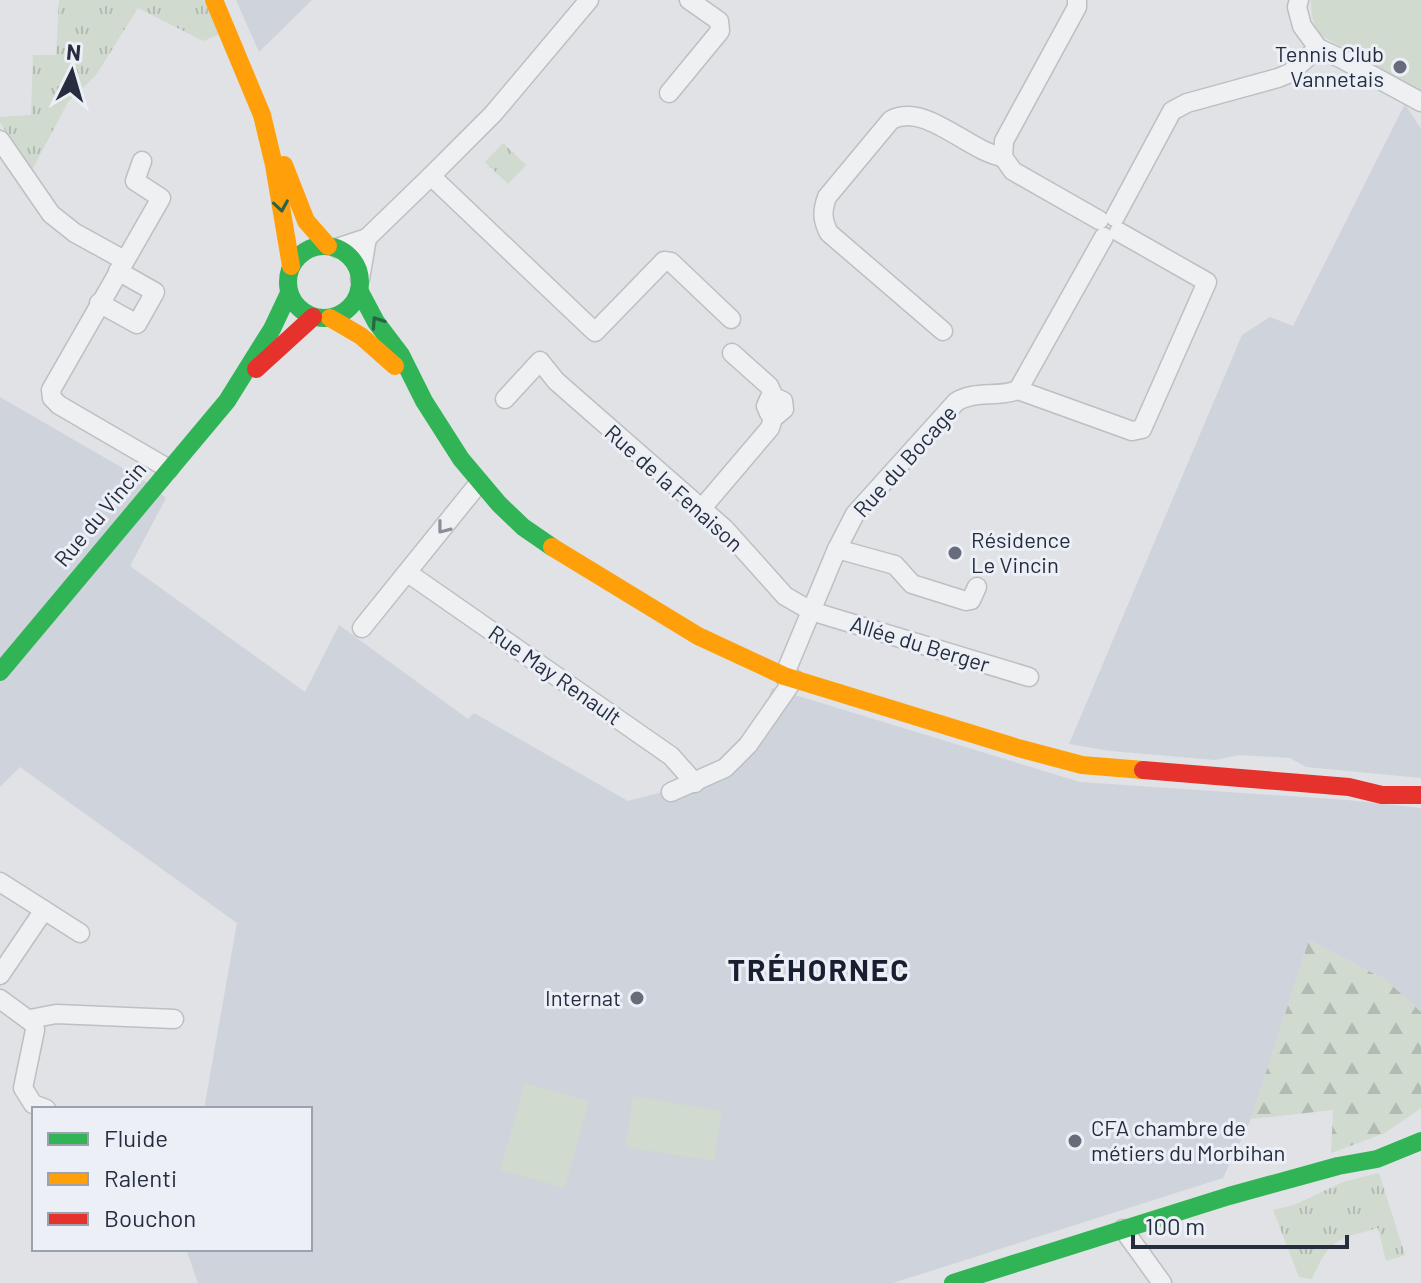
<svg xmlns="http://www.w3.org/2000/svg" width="1421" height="1283" viewBox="0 0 1421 1283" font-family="Barlow,sans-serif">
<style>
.built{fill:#cfd3db}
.grass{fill:url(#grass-tufts)}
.forest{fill:url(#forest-firs)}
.pitch{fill:#d0dacf}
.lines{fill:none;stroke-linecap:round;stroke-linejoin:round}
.street-casing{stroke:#bdbfc3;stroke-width:21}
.street{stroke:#eff0f2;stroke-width:18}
.fast{stroke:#30b455;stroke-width:18}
.slow{stroke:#ff9f0a;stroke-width:18}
.jam{stroke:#e5322d;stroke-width:18}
.oneway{stroke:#296348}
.oneway2{stroke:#8a8e98}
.poi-dot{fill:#666c79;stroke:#ecf0f6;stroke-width:3}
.labels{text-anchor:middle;stroke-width:6;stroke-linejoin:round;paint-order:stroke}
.poi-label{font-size:22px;fill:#252d3f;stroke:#ecf0f6;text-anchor:end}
.street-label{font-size:22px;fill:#252d3f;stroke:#ecf0f6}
.district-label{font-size:30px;font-weight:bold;letter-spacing:2px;fill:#181f30;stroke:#ecf0f6}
</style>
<defs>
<pattern id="grass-tufts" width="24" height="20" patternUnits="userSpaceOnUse" patternTransform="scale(2)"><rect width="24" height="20" fill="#d0dacf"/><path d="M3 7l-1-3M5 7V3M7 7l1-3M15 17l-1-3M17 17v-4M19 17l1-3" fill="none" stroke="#b2bbb3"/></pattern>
<pattern id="forest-firs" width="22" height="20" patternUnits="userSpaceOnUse" patternTransform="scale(2)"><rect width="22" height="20" fill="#d0dacf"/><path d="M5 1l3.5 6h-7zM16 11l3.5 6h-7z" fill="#b2bbb3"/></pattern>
</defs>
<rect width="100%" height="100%" fill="#e0e2e5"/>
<g class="built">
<path d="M 236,0 L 312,0 L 259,52 Z"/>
<path d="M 1405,104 L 1421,129 L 1421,778 L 1306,767 L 1290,758 L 1240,755 L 1215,760 L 1111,751 L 1069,744 L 1242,335 L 1270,317 L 1293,326 Z"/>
<path d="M 0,397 L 145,481 L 166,498 L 130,566 L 305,692 L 339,625 L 468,719 L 474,713 L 628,801 L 667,791 L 708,773 L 739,742 L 765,709 L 772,688 L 1080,782 L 1347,800 L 1421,808 L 1421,1012 L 1386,980 L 1309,940 L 1251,1119 L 1223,1178 L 893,1283 L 198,1283 L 186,1249 L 310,1249 L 310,1109 L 204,1109 L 237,923 L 20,767 L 0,787 Z"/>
</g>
<g class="grass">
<path d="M 59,0 L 204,0 L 220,34 L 203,41 L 138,8 L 96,75 L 68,102 L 31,172 L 0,122 L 0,117 L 31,115 L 33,55 L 56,55 Z"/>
<path d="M 503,143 L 526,165 L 508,184 L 485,162 Z"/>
<path d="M 1379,1173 L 1405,1255 L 1386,1261 L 1378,1228 C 1337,1240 1330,1238 1312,1279 L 1299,1277 L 1273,1210 L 1294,1205 L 1343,1182 Z"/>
</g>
<path class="forest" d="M 1309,940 L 1386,980 L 1421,1012 L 1421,1108 L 1385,1133 L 1331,1153 L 1333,1110 L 1251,1119 Z"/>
<g class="pitch">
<path d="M 1311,0 L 1421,0 L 1421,91 L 1322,36 C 1312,24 1311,14 1311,0 Z"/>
<path d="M 525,1083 L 589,1101 L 565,1188 L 500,1170 Z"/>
<path d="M 633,1096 L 722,1111 L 714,1161 L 625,1147 Z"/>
</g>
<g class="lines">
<defs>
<g id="street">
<path d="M 1077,0 L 1077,7 L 1004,141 L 1003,157 L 1013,171 L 1099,220"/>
<path d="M 1299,0 L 1297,7 L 1302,26 L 1318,48 L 1342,59 L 1421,102"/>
<path d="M 669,93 L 720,31 L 719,21 L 689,0"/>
<path d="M 0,140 L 51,214 L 75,233 L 124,260"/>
<path d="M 142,161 L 135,181 L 161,198 L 51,390 L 52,398 L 59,405 L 169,469"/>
<path d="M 431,176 L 595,332 L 664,261 L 671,262 L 731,319"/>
<path d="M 1115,217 L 1172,111 L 1187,103 L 1278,78 L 1290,73 L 1318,48"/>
<path d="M 337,248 L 367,238 L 431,176 L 493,114 L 589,0"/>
<path d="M 360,279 L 367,238"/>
<path d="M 99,303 L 137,324 L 155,292 L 118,271"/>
<path d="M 943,331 L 829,233 C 822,220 822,211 827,197 L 891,120 C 926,102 967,151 1003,157"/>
<path d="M 732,353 L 769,386 L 774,397 L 783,401 L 784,409 L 777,415 L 769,413 L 766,406 L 769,399 L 774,397"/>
<path d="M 1018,390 L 1104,237"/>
<path d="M 505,399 L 540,361 L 556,381 L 725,529 L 785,596 L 811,611 L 1029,677"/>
<path d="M 702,508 L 770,428 L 774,415"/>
<path d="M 837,549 L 895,565 L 912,584 L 966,601 L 971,600 L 977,587"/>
<path d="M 408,573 L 671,756 L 695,783"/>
<path d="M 362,628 L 479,483"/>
<path d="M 784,676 L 837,549 L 855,514 L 956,402 C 974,390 998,398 1018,390 L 1132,431 L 1142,429 L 1207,282 L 1119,232"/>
<path d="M 671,792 L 725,768 L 748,745 L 794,679"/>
<path d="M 0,882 L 44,910 L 0,975"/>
<path d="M 44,910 L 80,933"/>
<path d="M 0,999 L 34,1024 L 35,1030 L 23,1088 L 33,1104 L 46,1109"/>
<path d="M 30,1019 L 56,1014 L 174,1019"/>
<path d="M 1123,1229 L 1162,1283"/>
</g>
</defs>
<use href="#street" class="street-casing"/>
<use href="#street" class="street"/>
<g class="fast">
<circle cx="324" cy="282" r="36"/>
<path d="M 359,290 L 376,322 L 401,355 L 424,401 L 461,459 L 499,504 L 523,527 L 552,547"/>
<path d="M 0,672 L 227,401 L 272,329 L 289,293"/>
<path d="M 953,1283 L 1229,1196 L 1338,1166 L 1377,1159 L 1421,1141"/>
</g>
<g class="slow">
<path d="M 214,0 L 262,115 L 274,165 L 291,266"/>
<path d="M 284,165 L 306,221 L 328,246"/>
<path d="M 330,318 L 361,336 L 395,366"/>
<path d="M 552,547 L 698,636 L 784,676 L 1018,748 L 1082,765 L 1143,770"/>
</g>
<g class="jam">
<path d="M 256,369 L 313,317"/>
<path d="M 1143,770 L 1349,787 L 1382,795 L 1421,795"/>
</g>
</g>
<defs><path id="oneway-chevron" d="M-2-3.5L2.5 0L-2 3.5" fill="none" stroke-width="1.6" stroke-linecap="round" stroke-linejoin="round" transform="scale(2)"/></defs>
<g class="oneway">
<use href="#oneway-chevron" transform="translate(281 206) rotate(81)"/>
<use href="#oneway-chevron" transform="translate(377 322) rotate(-124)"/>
</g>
<use class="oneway2" href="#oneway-chevron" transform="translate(443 528) rotate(128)"/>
<g class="poi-dot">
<circle cx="1400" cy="67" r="8"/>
<circle cx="955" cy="553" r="8"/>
<circle cx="637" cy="998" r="8"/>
<circle cx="1075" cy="1141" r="8"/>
</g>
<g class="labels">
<g class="poi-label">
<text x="1384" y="62">Tennis Club<tspan x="1384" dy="25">Vannetais</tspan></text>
<text x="971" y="548" text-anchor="start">Résidence<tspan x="971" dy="25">Le Vincin</tspan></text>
<text x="621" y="1006">Internat</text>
<text x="1091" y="1136" text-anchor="start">CFA chambre de<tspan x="1091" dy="25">métiers du Morbihan</tspan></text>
</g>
<g class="street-label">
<text transform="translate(905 461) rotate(-48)" y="8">Rue du Bocage</text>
<text transform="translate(674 488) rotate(42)" y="8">Rue de la Fenaison</text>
<text transform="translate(100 514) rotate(-50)" y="8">Rue du Vincin</text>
<text transform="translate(920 644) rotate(17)" y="8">Allée du Berger</text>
<text transform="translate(555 675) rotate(35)" y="8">Rue May Renault</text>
</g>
<g class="district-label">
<text x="819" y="981">TRÉHORNEC</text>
</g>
</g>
<rect x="32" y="1107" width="280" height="144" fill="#ecf0f6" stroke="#9ca2ad" stroke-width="2"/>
<rect x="48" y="1133" width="40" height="12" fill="#30b455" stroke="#9ca2ad" stroke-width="2"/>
<text x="104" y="1147" font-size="24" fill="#252d3f">Fluide</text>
<rect x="48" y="1173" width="40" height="12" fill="#ff9f0a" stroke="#9ca2ad" stroke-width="2"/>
<text x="104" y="1187" font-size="24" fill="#252d3f">Ralenti</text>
<rect x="48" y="1213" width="40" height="12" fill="#e5322d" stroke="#9ca2ad" stroke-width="2"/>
<text x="104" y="1227" font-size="24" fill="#252d3f">Bouchon</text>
<g transform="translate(72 72) rotate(5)" stroke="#ecf0f6" stroke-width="6" paint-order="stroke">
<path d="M0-6L14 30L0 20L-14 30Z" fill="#252d3f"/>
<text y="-12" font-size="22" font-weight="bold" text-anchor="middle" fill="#252d3f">N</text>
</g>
<path d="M1133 1235v12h214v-12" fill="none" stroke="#252d3f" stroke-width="4"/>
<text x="1145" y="1235" font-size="24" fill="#252d3f" stroke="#ecf0f6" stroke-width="6" paint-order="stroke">100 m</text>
</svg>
